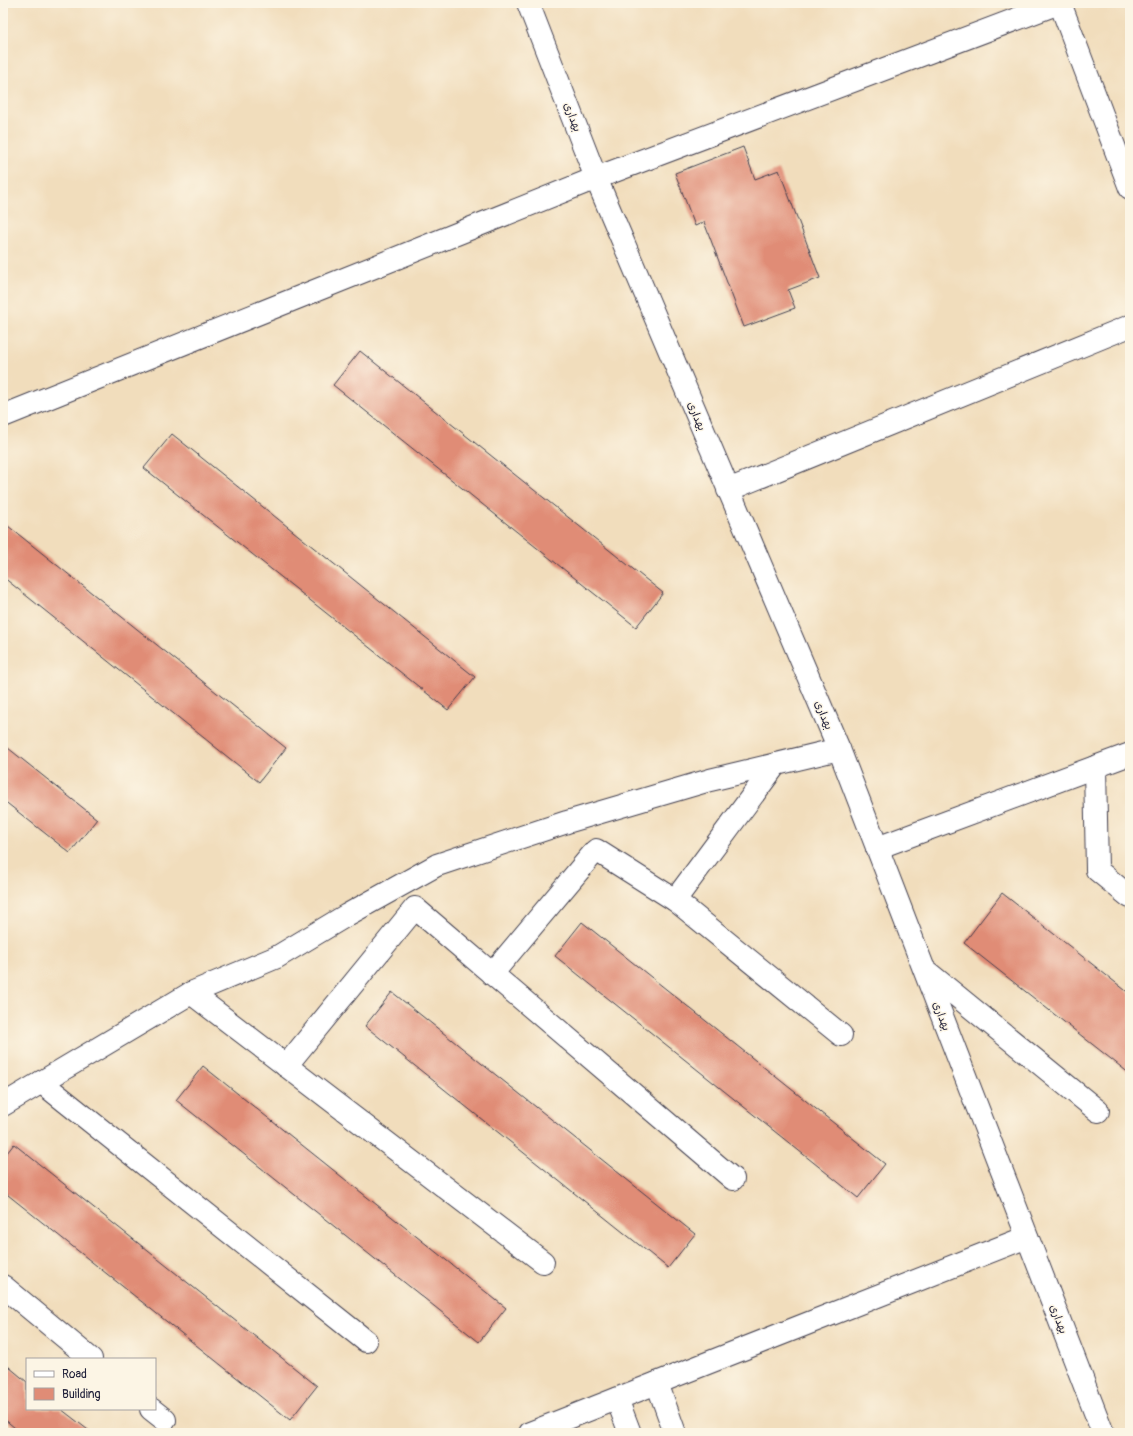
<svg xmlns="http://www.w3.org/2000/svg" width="1133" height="1436" viewBox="0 0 1133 1436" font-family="Pangolin,'Playpen Sans Arabic',sans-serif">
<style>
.building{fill:#e08c76}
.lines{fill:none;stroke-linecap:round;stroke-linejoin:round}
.minor-casing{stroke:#413e4e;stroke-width:24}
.minor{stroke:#fff;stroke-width:22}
.labels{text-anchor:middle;stroke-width:3;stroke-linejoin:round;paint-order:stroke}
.street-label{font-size:11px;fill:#22223b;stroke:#fcf5e5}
</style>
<rect width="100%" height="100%" fill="#fcf5e5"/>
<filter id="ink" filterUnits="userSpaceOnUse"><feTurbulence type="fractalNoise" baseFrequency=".025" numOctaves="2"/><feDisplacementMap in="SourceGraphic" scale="8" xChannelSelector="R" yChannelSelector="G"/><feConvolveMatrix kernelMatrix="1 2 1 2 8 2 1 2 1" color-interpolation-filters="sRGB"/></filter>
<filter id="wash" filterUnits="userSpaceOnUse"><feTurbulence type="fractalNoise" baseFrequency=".012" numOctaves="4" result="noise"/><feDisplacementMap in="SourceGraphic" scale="16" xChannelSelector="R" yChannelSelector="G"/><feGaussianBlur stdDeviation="0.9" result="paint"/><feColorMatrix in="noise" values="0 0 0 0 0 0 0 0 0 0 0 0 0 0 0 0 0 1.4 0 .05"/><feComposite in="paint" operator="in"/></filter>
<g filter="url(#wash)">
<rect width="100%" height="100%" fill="#f1ddbc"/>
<g id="blocks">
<g class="building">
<path d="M 743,147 L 755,179 L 779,170 L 820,278 L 788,290 L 795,308 L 744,327 L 704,222 L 695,226 L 675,173 Z"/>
<path d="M 360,351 L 663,593 L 636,627 L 333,385 Z"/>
<path d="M 172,434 L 475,677 L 448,710 L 144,468 Z"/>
<path d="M 3,522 L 286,748 L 259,782 L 3,577 Z"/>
<path d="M 3,744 L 97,819 L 70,853 L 3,800 Z"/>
<path d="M 1002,893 L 1130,994 L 1130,1074 L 964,943 Z"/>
<path d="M 582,922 L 885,1164 L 858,1198 L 555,956 Z"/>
<path d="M 392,992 L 695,1234 L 668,1268 L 365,1026 Z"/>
<path d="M 203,1066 L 506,1308 L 479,1342 L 176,1100 Z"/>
<path d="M 14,1144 L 317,1386 L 290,1420 L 3,1191 L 3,1158 Z"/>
<path d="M 3,1362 L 27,1382 L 27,1409 L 61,1409 L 92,1433 L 21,1433 L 3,1418 Z"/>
</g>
</g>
</g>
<g filter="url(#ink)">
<use href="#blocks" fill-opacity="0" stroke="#413e4e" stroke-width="1"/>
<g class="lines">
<defs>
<g id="minor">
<path d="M 528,3 L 596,178 L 839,749 L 1103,1433"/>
<path d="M 1060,3 L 1130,188"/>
<path d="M 3,416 L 596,178 L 1059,3"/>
<path d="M 728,490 L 1130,326"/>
<path d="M 1095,767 L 1097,870 L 1130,897"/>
<path d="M 877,848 L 1130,754"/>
<path d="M 675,900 L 776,764"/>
<path d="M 925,970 L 1098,1111"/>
<path d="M 492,974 L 596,850 L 675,900 L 841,1035"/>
<path d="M 191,993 L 543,1262"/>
<path d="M 286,1066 L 415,908 L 733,1179"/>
<path d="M 41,1082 L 366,1341"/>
<path d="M 3,1105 L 191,993 L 277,957 L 347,915 L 437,865 L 567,822 L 710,780 L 839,749"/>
<path d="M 3,1286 L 91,1359"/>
<path d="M 657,1383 L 675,1433"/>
<path d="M 617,1399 L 630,1433"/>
<path d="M 151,1409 L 165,1420"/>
<path d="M 530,1433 L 1027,1237"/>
</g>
</defs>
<use href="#minor" class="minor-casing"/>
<use href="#minor" class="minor"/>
</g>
</g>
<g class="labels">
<g class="street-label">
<text transform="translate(573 117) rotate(69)" y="4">بهداری</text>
<text transform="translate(697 416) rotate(67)" y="4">بهداری</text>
<text transform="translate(824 715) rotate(67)" y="4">بهداری</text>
<text transform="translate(942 1016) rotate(69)" y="4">بهداری</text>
<text transform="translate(1059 1319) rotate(69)" y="4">بهداری</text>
</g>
</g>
<rect width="1133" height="1436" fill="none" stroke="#fcf5e5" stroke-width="16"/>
<rect x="26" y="1358" width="130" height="52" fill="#fcf5e5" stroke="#a5a1a1"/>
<rect x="34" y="1371" width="20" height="6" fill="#ffffff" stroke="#a5a1a1"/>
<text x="62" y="1378" font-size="12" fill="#22223b">Road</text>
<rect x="34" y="1388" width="20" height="12" fill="#e08c76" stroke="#a5a1a1"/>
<text x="62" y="1398" font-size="12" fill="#22223b">Building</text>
</svg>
